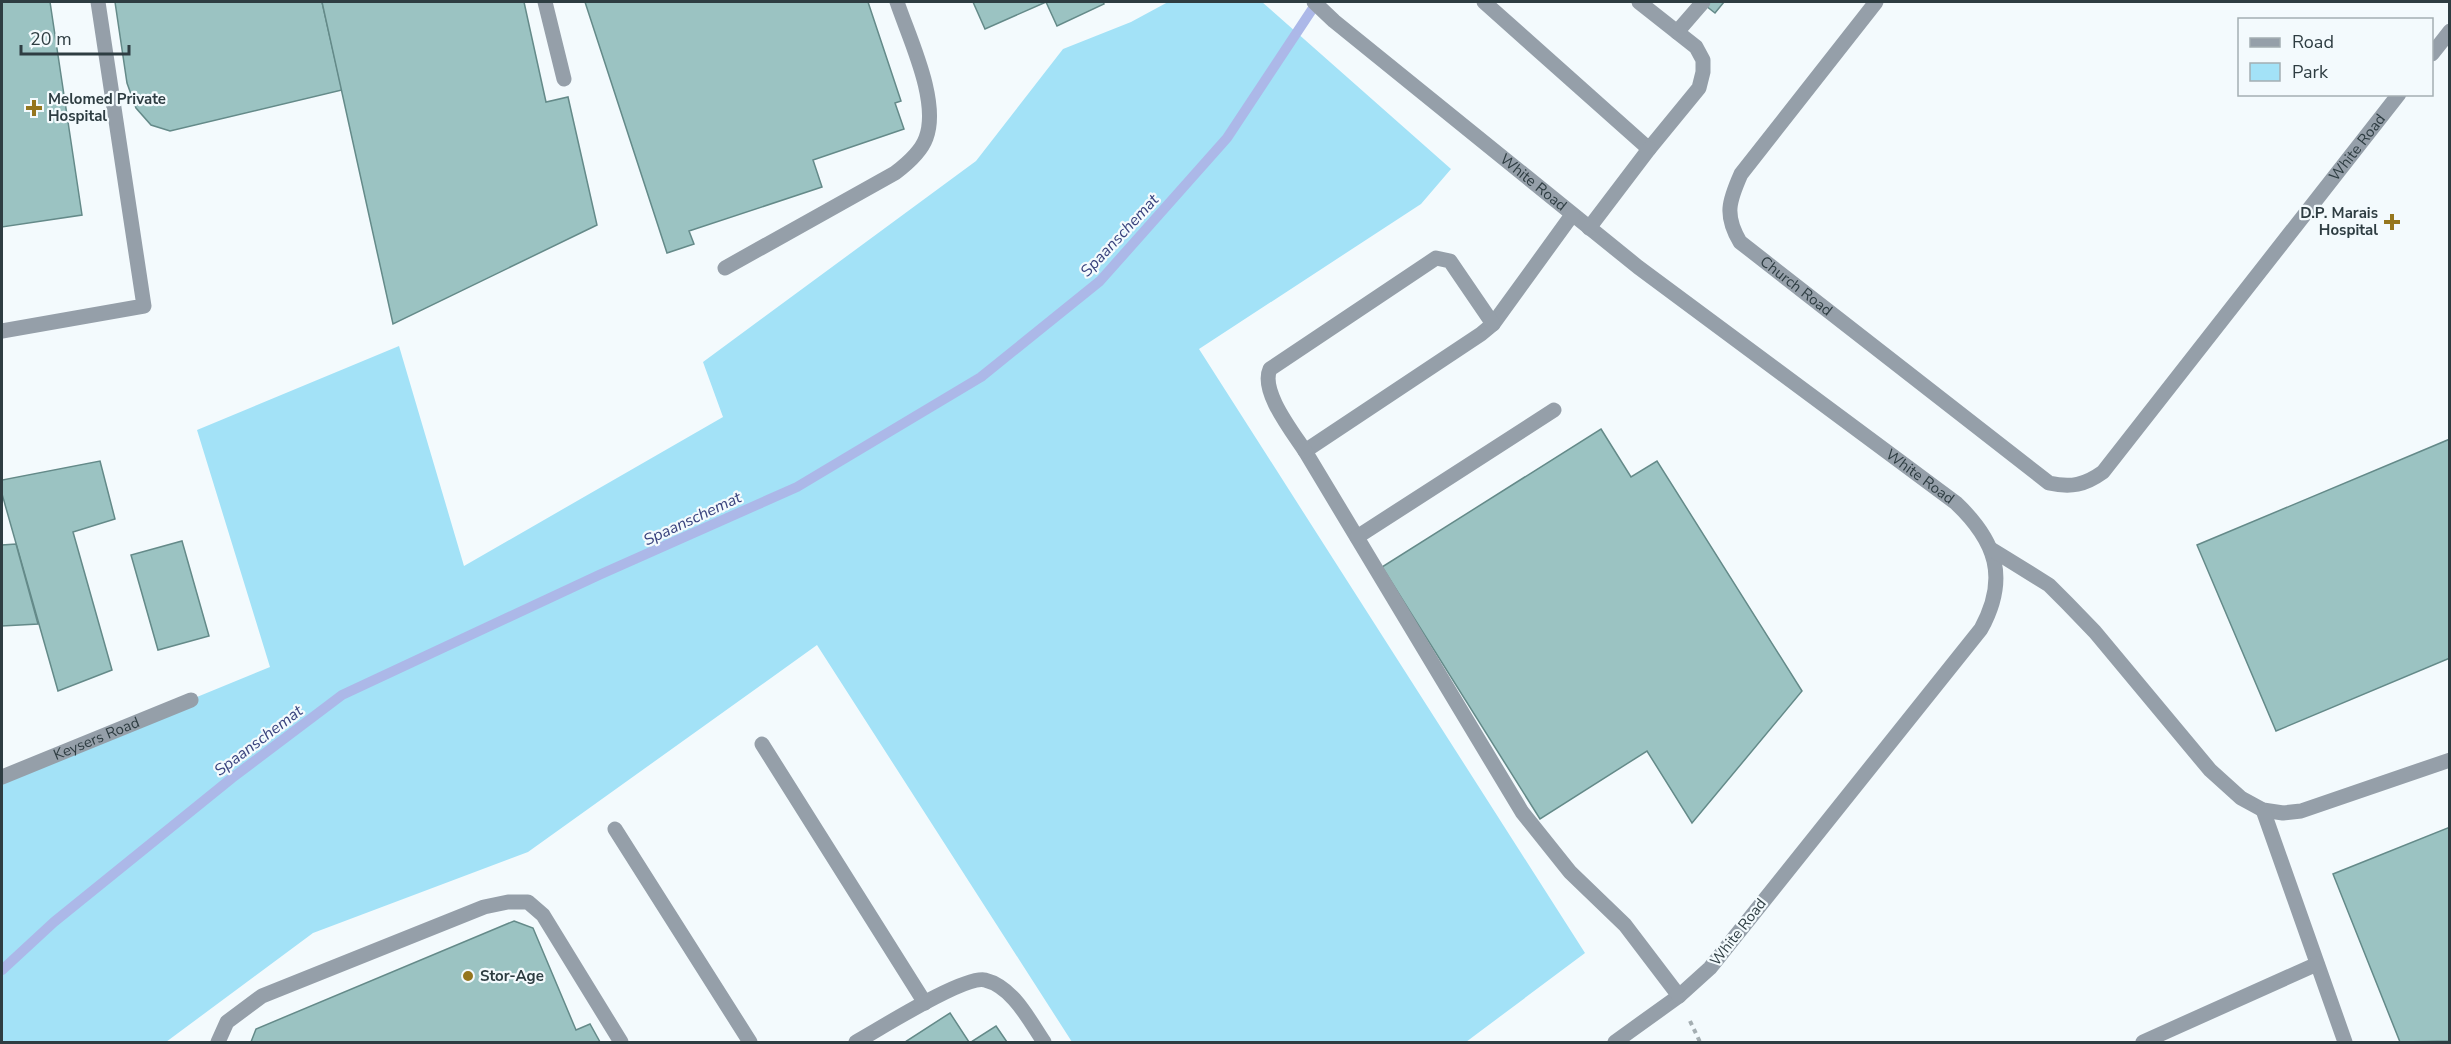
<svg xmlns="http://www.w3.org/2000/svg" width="2451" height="1044" viewBox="0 0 2451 1044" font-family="'Nunito Sans',sans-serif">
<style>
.green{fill:#a3e2f7}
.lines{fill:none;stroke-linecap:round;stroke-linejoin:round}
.stream{stroke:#acb8e8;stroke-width:10}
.building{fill:#9bc3c2;stroke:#648a89;stroke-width:1.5}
.path{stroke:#a4aeb2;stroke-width:4;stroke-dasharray:4.5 4.5;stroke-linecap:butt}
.minor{stroke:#959fa9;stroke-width:15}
.poi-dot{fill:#95761e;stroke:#f3fafd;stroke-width:2}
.labels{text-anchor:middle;stroke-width:4.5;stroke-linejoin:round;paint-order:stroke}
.poi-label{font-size:15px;font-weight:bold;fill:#2e3d42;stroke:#f3fafd;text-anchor:start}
.street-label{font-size:15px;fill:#2e3d42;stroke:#f3fafd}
.water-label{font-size:16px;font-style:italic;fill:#38427d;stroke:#f3fafd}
</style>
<rect width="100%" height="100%" fill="#f3fafd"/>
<path class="green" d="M 1168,2 L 1262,2 L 1451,169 L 1421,204 L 1199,349 L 1585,953 L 1466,1042 L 1072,1042 L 817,645 L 528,852 L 313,933 L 166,1042 L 2,1042 L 2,777 L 270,667 L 197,430 L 399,346 L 464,566 L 723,417 L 703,362 L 976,161 L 1063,49 L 1131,22 Z"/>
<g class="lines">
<path class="stream" d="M 2,970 L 54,922 L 232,778 L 342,695 L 599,575 L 797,487 L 981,377 L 1100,281 L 1227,138 L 1317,2"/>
</g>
<g class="building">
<path d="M 2,2 L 50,2 L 82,215 L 2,227 Z"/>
<path d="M 115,2 L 322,2 L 342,90 L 170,131 L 151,125 L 136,108 L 127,83 Z"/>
<path d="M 322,2 L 524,2 L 546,102 L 568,97 L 597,225 L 393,324 Z"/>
<path d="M 585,2 L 868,2 L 901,101 L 895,103 L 904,129 L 813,160 L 822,187 L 689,231 L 694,244 L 667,253 Z"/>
<path d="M 973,2 L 1103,2 L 1104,4 L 1057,26 L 1046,2 L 985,29 Z"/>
<path d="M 1701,2 L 1724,2 L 1715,13 Z"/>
<path d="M 1601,429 L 1631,477 L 1657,461 L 1802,691 L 1692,823 L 1647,751 L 1540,819 L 1382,567 Z"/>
<path d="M 2450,439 L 2450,658 L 2276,731 L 2197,545 Z"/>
<path d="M 100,461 L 115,519 L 73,532 L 112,670 L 58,691 L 2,494 L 2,480 Z"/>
<path d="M 182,541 L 209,636 L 158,650 L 131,555 Z"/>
<path d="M 16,544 L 38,624 L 2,626 L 2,545 Z"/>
<path d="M 2450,827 L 2450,1041 L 2400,1042 L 2333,874 Z"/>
<path d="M 514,921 L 533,928 L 576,1030 L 590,1024 L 600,1042 L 251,1042 L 256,1029 Z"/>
<path d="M 950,1013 L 969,1042 L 905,1042 Z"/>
<path d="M 996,1026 L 1007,1042 L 971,1042 Z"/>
</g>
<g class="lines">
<path class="path" d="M 1690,1021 L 1700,1042"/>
<g class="minor">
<path d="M 545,2 L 564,79"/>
<path id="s1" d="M 1314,2 L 1334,21 L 1638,267 L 1956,503 C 1996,541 2009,578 1981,629 L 1710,968 L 1679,996 L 1615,1042"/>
<path d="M 1484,2 L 1649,149 L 1699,88 L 1703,72 L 1703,60 L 1696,47 L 1639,2"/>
<path id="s2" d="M 1876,2 L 1741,174 C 1729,201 1724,215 1740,242 L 2049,483 C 2071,488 2085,485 2103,472 L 2399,94"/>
<path d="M 1677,32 L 1703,2"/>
<path d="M 2432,54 L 2450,31"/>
<path d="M 1572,215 L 1493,324 L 1481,334 L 1305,451 L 1522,812 L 1570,872 L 1625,925 L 1679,996"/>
<path d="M 1589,228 L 1649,149"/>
<path d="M 725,268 L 895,173 C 907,164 921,152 926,138 C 940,101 909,38 897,2"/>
<path d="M 2,331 L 144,306 L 98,2"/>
<path d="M 1305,451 C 1292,431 1260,391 1270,369 L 1436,258 L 1450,261 L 1493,324"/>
<path d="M 1357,537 L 1554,410"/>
<path d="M 1991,549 L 2049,585 L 2067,603 L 2095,632 L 2210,770 L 2241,798 L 2263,810 L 2283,813 L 2301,811 L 2450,760"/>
<path d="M 762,744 L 925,1003"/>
<path id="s3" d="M 2,777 L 191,700"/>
<path d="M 2263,810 L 2345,1042"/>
<path d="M 615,829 L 750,1042"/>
<path d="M 218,1042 L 227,1022 L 262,996 L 484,907 L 508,902 L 528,902 L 543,915 L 621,1042"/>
<path d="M 856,1042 C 878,1030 964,975 985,980 C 1013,987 1029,1020 1044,1042"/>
<path d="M 2143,1042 L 2317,964"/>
</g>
</g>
<g class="poi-dot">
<path d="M31 99h6v6h6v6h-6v6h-6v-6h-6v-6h6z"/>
<path d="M2389 213h6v6h6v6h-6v6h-6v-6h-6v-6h6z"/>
<circle cx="468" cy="976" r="6"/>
</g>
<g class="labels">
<g class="poi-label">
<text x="48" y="104">Melomed Private<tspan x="48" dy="17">Hospital</tspan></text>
<text x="2378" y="218" text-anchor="end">D.P. Marais<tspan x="2378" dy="17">Hospital</tspan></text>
<text x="480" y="981">Stor-Age</text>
</g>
<g class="street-label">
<text dy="5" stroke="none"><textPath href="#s2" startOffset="1152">White Road</textPath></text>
<text dy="5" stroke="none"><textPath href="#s1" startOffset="284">White Road</textPath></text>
<text dy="5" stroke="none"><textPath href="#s2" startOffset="362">Church Road</textPath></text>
<text dy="5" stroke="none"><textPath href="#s1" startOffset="770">White Road</textPath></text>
<text dy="5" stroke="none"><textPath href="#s3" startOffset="102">Keysers Road</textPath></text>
<text transform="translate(1738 932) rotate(-52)" y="5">White Road</text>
</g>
<g class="water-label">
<text transform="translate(1119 235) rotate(-47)" y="6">Spaanschemat</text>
<text transform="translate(692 518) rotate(-25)" y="6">Spaanschemat</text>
<text transform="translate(258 740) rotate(-37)" y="6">Spaanschemat</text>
</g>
</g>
<rect width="2451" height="1044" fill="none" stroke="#2e3d42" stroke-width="6"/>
<rect x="2238" y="18" width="195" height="78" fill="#f3fafd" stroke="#a4aeb2" stroke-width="1.5"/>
<rect x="2250" y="38" width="30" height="9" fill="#959fa9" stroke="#a4aeb2" stroke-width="1.5"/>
<text x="2292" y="48" font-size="18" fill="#2e3d42">Road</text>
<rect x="2250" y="63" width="30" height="18" fill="#a3e2f7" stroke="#a4aeb2" stroke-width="1.5"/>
<text x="2292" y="78" font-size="18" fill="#2e3d42">Park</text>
<path d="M21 45v9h108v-9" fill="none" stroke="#2e3d42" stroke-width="3"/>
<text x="30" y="45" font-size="18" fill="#2e3d42" stroke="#f3fafd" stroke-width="4.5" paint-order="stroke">20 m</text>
</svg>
